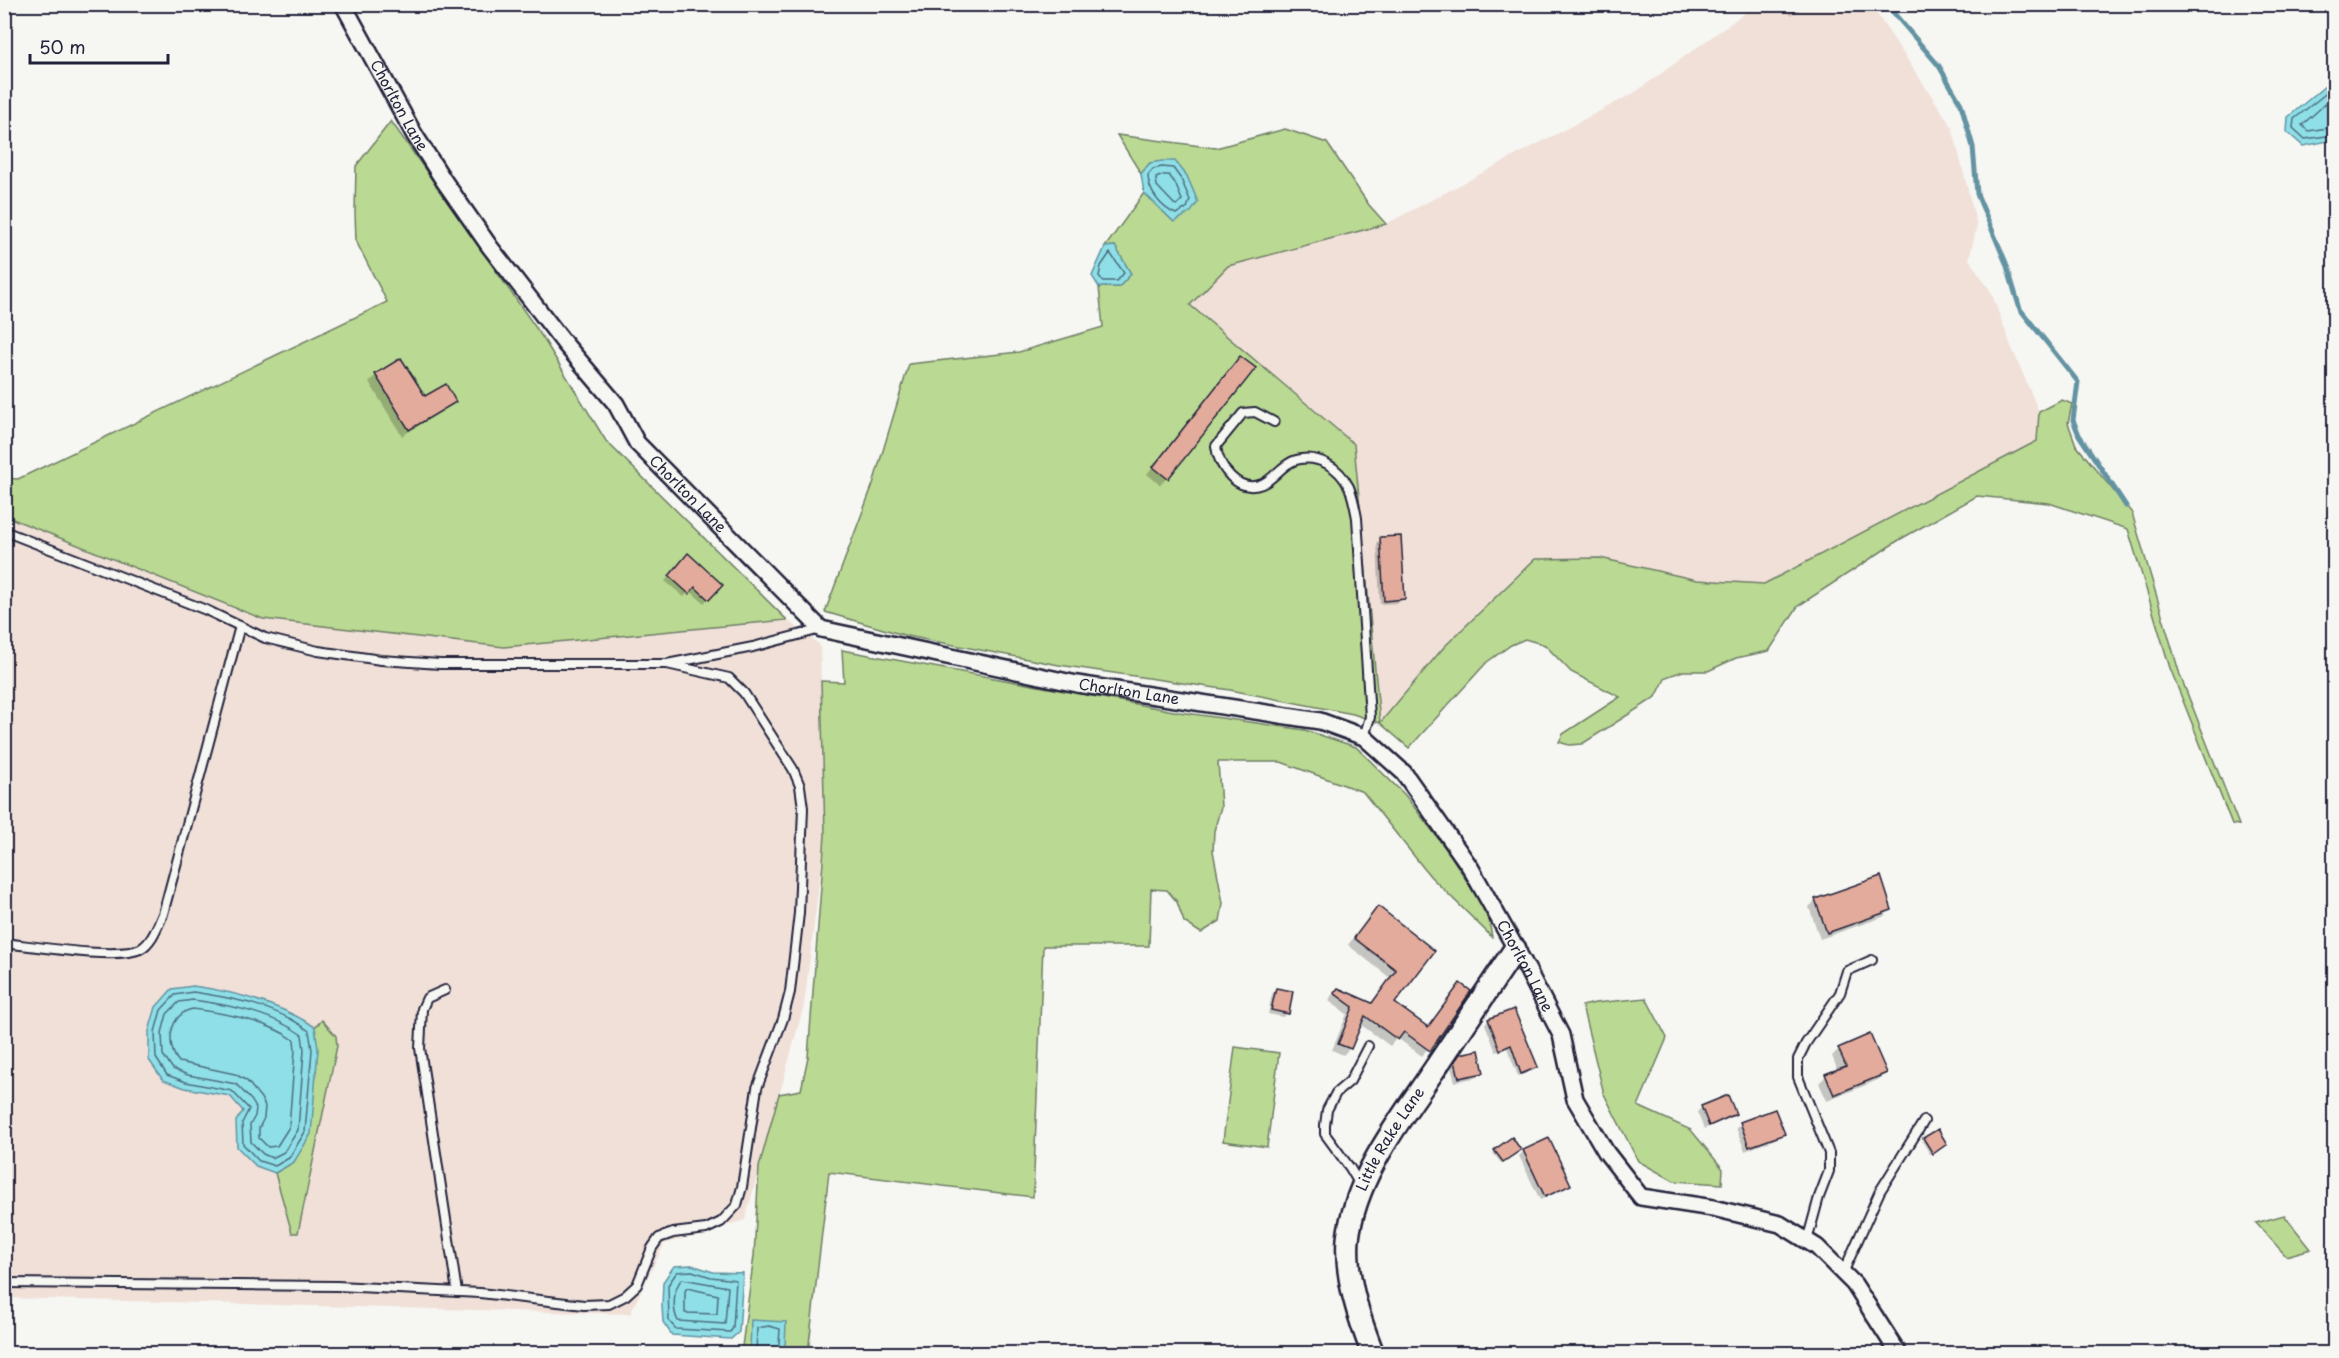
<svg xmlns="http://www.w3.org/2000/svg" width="2339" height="1358" viewBox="0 0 2339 1358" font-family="'Playpen Sans',sans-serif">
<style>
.built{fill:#f0e0d8}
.green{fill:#bad992;stroke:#6e7e66;stroke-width:1.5}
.water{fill:#8edfe7;stroke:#6393a2;stroke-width:1.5}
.shadow{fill:#0003}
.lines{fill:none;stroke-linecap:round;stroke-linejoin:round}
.shore{stroke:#4d6e80;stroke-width:1.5}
.stream{stroke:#6393a2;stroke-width:5}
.building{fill:#e3ab9b;stroke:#22223b;stroke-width:1.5}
.lane-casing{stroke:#22223b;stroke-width:12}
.street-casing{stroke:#22223b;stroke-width:20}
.secondary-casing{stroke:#22223b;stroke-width:26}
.lane{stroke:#f6f6f2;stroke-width:8}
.street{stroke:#f6f6f2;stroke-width:15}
.secondary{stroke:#f6f6f2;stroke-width:21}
.labels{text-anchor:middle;stroke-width:4.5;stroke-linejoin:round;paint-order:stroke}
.street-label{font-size:15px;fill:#22223b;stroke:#f6f6f2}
</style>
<rect width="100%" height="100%" fill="#f6f6f2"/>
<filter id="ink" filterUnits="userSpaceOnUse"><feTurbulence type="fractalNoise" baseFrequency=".0167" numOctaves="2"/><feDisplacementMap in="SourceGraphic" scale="12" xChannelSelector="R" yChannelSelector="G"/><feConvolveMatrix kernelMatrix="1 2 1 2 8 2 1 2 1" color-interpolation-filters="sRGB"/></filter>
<g filter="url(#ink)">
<g class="built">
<path d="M 1827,4 L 1871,5 L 1952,127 L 1977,226 L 1969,259 L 1991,292 L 2011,346 L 2039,412 L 2037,441 L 1764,584 L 1697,580 L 1600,558 L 1444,647 L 1380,723 L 1354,444 L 1190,305 L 1228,266 L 1386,224 L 1634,93 L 1756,5 Z"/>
<path d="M 4,516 L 264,619 L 504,647 L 787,620 L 820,645 L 825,835 L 804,1005 L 745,1220 L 664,1244 L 630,1314 L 5,1298 Z"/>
</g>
<g class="green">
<path d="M 391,121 L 543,338 L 606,441 L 787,620 L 504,647 L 263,619 L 5,516 L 4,478 L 18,479 L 387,302 L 356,241 L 355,212 L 356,166 Z"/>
<path d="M 1285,129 L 1327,143 L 1369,205 L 1386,224 L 1228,266 L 1190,305 L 1354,444 L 1380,723 L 1444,647 L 1535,559 L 1600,558 L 1697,580 L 1764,584 L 2037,441 L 2039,412 L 2062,400 L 2072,404 L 2068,423 L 2076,445 L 2132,513 L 2180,675 L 2239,825 L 2232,824 L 2170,668 L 2128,529 L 2049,503 L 1977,496 L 1899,540 L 1798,606 L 1769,651 L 1736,658 L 1708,671 L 1683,671 L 1666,677 L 1656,697 L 1582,744 L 1569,745 L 1559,742 L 1563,734 L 1620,697 L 1571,672 L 1545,645 L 1525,639 L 1511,645 L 1487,662 L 1409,748 L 1380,723 L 1353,714 L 1230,690 L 1059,665 L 907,636 L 825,612 L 873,484 L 909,364 L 1019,352 L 1103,327 L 1099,287 L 1119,287 L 1131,274 L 1115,246 L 1105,247 L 1144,193 L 1174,222 L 1150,163 L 1141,174 L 1117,135 L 1216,148 Z"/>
<path d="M 842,650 L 1179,712 L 1305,730 L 1356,747 L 1405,795 L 1450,854 L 1488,915 L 1492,937 L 1430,876 L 1363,792 L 1281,762 L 1218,762 L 1221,807 L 1214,831 L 1213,851 L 1223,903 L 1220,921 L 1201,933 L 1184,922 L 1177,902 L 1167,890 L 1151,889 L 1149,946 L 1043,946 L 1033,1197 L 829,1172 L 808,1353 L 741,1354 L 754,1256 L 759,1167 L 779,1094 L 801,1090 L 808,1057 L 825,835 L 821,681 L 844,682 Z"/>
<path d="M 1646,998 L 1667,1038 L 1638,1106 L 1691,1130 L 1723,1169 L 1722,1184 L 1674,1181 L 1638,1161 L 1604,1094 L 1582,1006 L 1595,1003 Z"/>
<path d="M 322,1020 L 336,1036 L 337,1046 L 298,1233 L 292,1233 L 275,1173 L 294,1162 C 305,1117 321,1073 315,1027 Z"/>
<path d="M 1235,1047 L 1279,1053 L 1267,1147 L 1223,1141 Z"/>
<path d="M 2284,1215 L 2311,1249 L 2286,1256 L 2256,1223 Z"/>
</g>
<g class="water">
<path d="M 2331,81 L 2334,81 L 2334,140 L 2303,146 L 2287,132 L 2288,117 Z"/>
<path d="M 1162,161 L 1175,161 L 1187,176 L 1198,202 L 1191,212 L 1174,222 L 1144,193 L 1141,174 L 1150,163 Z"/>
<path d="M 1115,246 L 1131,274 L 1119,287 L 1099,287 L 1092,276 L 1105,247 Z"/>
<path d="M 193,986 C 236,992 278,1003 315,1027 L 318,1049 L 311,1134 L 294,1162 L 275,1173 L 256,1166 L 237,1147 L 236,1121 L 243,1111 L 230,1096 L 185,1088 L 163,1080 L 149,1060 L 149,1031 L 156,1007 L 172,989 Z"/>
<path d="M 692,1265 L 713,1272 L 743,1273 L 739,1332 L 731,1339 L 672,1335 L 663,1322 L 662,1306 L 663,1282 L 674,1266 Z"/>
<path d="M 751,1320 L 786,1322 L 785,1346 L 781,1353 L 750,1353 Z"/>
</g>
<g class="shadow">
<path d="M 1785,4 L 1803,4 L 1804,7 L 1790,15 Z"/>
<path d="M 1233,365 L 1167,478 L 1160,485 L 1147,474 Z"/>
<path d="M 376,375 L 424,398 L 454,401 L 447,408 L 402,436 L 369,382 Z"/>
<path d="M 1381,538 L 1403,599 L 1398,603 L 1380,604 L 1377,543 Z"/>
<path d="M 688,556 L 721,585 L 704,603 L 690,591 L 684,597 L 665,581 Z"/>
<path d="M 1816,900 L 1890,910 L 1883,917 L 1820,939 L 1809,907 Z"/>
<path d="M 1371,915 L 1433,951 L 1393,1003 L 1427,1028 L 1454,991 L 1469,991 L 1422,1056 L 1397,1038 L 1390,1046 L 1360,1024 L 1350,1048 L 1343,1055 L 1332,1050 L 1347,1014 L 1329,1001 L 1331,996 L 1338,989 L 1371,1004 L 1390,978 L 1348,945 Z"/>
<path d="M 1276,989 L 1288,1013 L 1283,1017 L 1268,1014 L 1272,994 Z"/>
<path d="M 1513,1011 L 1536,1067 L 1532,1071 L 1518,1076 L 1507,1048 L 1496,1052 L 1485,1024 L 1488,1020 Z"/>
<path d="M 1839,1049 L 1885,1073 L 1878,1080 L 1827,1101 L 1819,1083 L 1826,1076 L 1838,1071 L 1832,1056 Z"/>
<path d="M 1456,1060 L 1482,1072 L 1478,1077 L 1455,1082 L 1451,1067 Z"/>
<path d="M 1702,1107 L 1734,1114 L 1730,1118 L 1704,1129 L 1697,1112 Z"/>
<path d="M 1774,1111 L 1783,1134 L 1778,1138 L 1745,1151 L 1736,1128 L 1741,1124 Z"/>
<path d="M 1937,1131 L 1944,1146 L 1930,1154 L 1922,1141 Z"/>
<path d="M 1495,1151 L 1518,1151 L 1501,1163 L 1493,1153 Z"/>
<path d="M 1524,1151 L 1569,1184 L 1564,1189 L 1540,1200 L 1519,1156 Z"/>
</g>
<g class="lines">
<g class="shore">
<path d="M 2334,87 L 2294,119 L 2293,128 L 2305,139 L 2334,135"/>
<path d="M 2334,96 L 2302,125 L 2308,131 L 2334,127"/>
<path d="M 1162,167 L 1173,168 L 1181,179 L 1190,200 L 1187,208 L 1176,214 C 1161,208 1148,191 1148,175 L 1153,169 Z"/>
<path d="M 1163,175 L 1169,175 L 1175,183 L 1182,200 L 1177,205 L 1174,204 L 1157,186 L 1156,178 Z"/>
<path d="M 1110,253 L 1124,273 L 1117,281 L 1103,281 L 1099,276 L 1101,266 Z"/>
<path d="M 193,992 C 232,998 278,1006 309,1031 L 312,1050 L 305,1132 L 289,1158 L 275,1166 L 259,1161 L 243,1144 L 242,1123 L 249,1109 L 232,1091 L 186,1082 L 167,1075 L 156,1058 L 155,1032 L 161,1010 L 175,995 Z"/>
<path d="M 193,1000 C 229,1005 272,1013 302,1035 L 304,1050 L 298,1130 L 284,1152 L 272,1158 L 263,1154 L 251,1142 L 250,1125 L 255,1116 L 256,1108 L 252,1101 L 236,1084 L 188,1075 L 173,1069 L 163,1055 L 162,1033 L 167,1014 L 179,1002 Z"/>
<path d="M 193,1009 C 224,1013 268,1021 294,1040 L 295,1050 L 289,1127 L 277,1146 L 268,1147 L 259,1138 L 259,1128 L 264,1118 L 265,1106 L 261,1098 L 247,1081 L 235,1074 L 179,1062 C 165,1046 169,1013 193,1009 Z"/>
<path d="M 692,1271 L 711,1277 L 736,1280 L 733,1328 L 730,1332 L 676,1329 L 669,1321 L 668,1285 L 677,1272 Z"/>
<path d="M 682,1279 L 728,1287 L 725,1324 L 678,1321 C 672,1310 673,1288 682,1279 Z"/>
<path d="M 687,1288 L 718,1295 L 717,1314 L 685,1313 L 685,1291 Z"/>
<path d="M 756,1354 L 757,1328 L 769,1326 L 780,1329 L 779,1344 L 776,1354"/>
</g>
<path class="stream" d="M 1886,4 L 1939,66 L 1961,104 L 1973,147 L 1977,194 L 2006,263 L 2020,309 L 2078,382 L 2073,420 L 2079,435 L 2126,506"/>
</g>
<g class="building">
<path d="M 1240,356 L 1256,368 L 1168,479 L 1153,467 Z"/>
<path d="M 401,358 L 425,396 L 446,384 L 456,402 L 409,430 L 375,374 Z"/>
<path d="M 1401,536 L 1405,599 L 1384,601 L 1380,537 Z"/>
<path d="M 688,553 L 723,585 L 709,600 L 695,587 L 689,594 L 669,576 Z"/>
<path d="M 1881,876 L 1892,910 L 1827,933 L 1815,899 Z"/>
<path d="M 1378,906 L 1435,951 L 1395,1003 L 1428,1027 L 1460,983 L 1471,991 L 1430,1051 L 1404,1032 L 1398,1040 L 1365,1016 L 1351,1049 L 1338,1044 L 1353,1007 L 1334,993 L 1338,988 L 1372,1003 L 1396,970 L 1354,938 Z"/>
<path d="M 1276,988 L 1293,991 L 1289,1014 L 1271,1010 Z"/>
<path d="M 1514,1009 L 1538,1067 L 1521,1074 L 1511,1045 L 1500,1050 L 1488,1019 Z"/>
<path d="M 1870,1034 L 1887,1073 L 1834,1095 L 1825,1074 L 1846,1066 L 1838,1048 Z"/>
<path d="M 1479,1050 L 1484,1073 L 1459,1078 L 1455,1061 L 1460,1054 Z"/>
<path d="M 1728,1095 L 1736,1114 L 1709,1126 L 1701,1106 Z"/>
<path d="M 1775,1109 L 1785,1134 L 1749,1147 L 1740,1122 Z"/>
<path d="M 1938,1129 L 1947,1144 L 1933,1154 L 1923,1138 Z"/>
<path d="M 1512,1137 L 1521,1150 L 1503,1162 L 1494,1150 Z"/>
<path d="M 1549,1138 L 1571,1185 L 1545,1197 L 1523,1150 Z"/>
</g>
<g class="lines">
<defs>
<g id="lane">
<path d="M 2332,4 L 2334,13"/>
<path d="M 1274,422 L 1255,412 L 1243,413 L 1216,446 C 1218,467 1238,494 1262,484 C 1274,479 1282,464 1296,460 C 1318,454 1339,467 1349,487 C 1353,496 1355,508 1357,518 L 1370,717 L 1364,737"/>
<path d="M 4,531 L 206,610 L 265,638 L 318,651 L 381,660 L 440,664 L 667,664 L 753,647 L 821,629"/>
<path d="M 4,943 C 33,946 117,960 140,949 C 152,943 158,925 163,914 L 240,626"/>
<path d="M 445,990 L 427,998 L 422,1009 L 420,1048 L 457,1292"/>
<path d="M 1360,1185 L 1350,1168 L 1325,1134 L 1325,1125 L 1327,1110 L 1336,1093 L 1350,1081 L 1368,1046"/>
<path d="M 1807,1241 L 1819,1197 L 1829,1171 L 1829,1153 L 1798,1077 L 1798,1059 L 1806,1043 L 1840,993 L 1847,971 L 1872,960"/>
<path d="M 1843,1273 L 1880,1191 L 1924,1121"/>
<path d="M 4,1283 L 337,1286 L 480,1293 L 584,1305 L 609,1304 L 625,1296 L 637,1285 L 652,1248 L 659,1238 L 673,1233 L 706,1229 L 721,1222 L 737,1205 L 742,1187 L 757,1088 L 783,1019 L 790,992 L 799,913 L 803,808 L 800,786 L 793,769 L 744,693 L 729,678 L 667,664"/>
</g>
<g id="street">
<path id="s1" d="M 343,4 L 414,134 L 444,181 L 490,247 L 565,344 L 616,404 L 637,443 L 821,629 L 1077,684 L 1320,721 L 1364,737 L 1404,773 L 1470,867 L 1524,963 L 1561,1035 L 1575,1099 L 1606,1152 L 1641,1197 L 1713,1208 L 1780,1224 L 1817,1247 L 1854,1284 L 1899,1354"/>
</g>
<g id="secondary">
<path id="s2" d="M 1373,1354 C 1359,1318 1345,1277 1348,1239 C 1355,1177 1400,1120 1434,1070 C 1461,1029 1488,989 1515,949"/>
</g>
</defs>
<use href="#lane" class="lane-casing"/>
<use href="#street" class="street-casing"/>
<use href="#secondary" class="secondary-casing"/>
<use href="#lane" class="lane"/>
<use href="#street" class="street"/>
<use href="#secondary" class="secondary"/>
</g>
</g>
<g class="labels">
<g class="street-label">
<text dy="5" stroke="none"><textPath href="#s1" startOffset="116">Chorlton Lane</textPath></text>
<text dy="5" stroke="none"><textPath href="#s1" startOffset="602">Chorlton Lane</textPath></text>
<text dy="5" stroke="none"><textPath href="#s1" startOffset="1106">Chorlton Lane</textPath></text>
<text dy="5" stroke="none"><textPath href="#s1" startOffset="1628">Chorlton Lane</textPath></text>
<text dy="5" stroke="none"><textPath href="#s2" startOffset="228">Little Rake Lane</textPath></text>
</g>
</g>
<rect width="2339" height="1358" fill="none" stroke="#f6f6f2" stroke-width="24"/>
<rect x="12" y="12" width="2315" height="1334" fill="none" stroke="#22223b" stroke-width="2" filter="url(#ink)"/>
<path d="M30 54v9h138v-9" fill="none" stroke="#22223b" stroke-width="3"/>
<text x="39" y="54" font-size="18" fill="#22223b" stroke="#f6f6f2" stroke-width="4.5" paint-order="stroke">50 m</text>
</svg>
